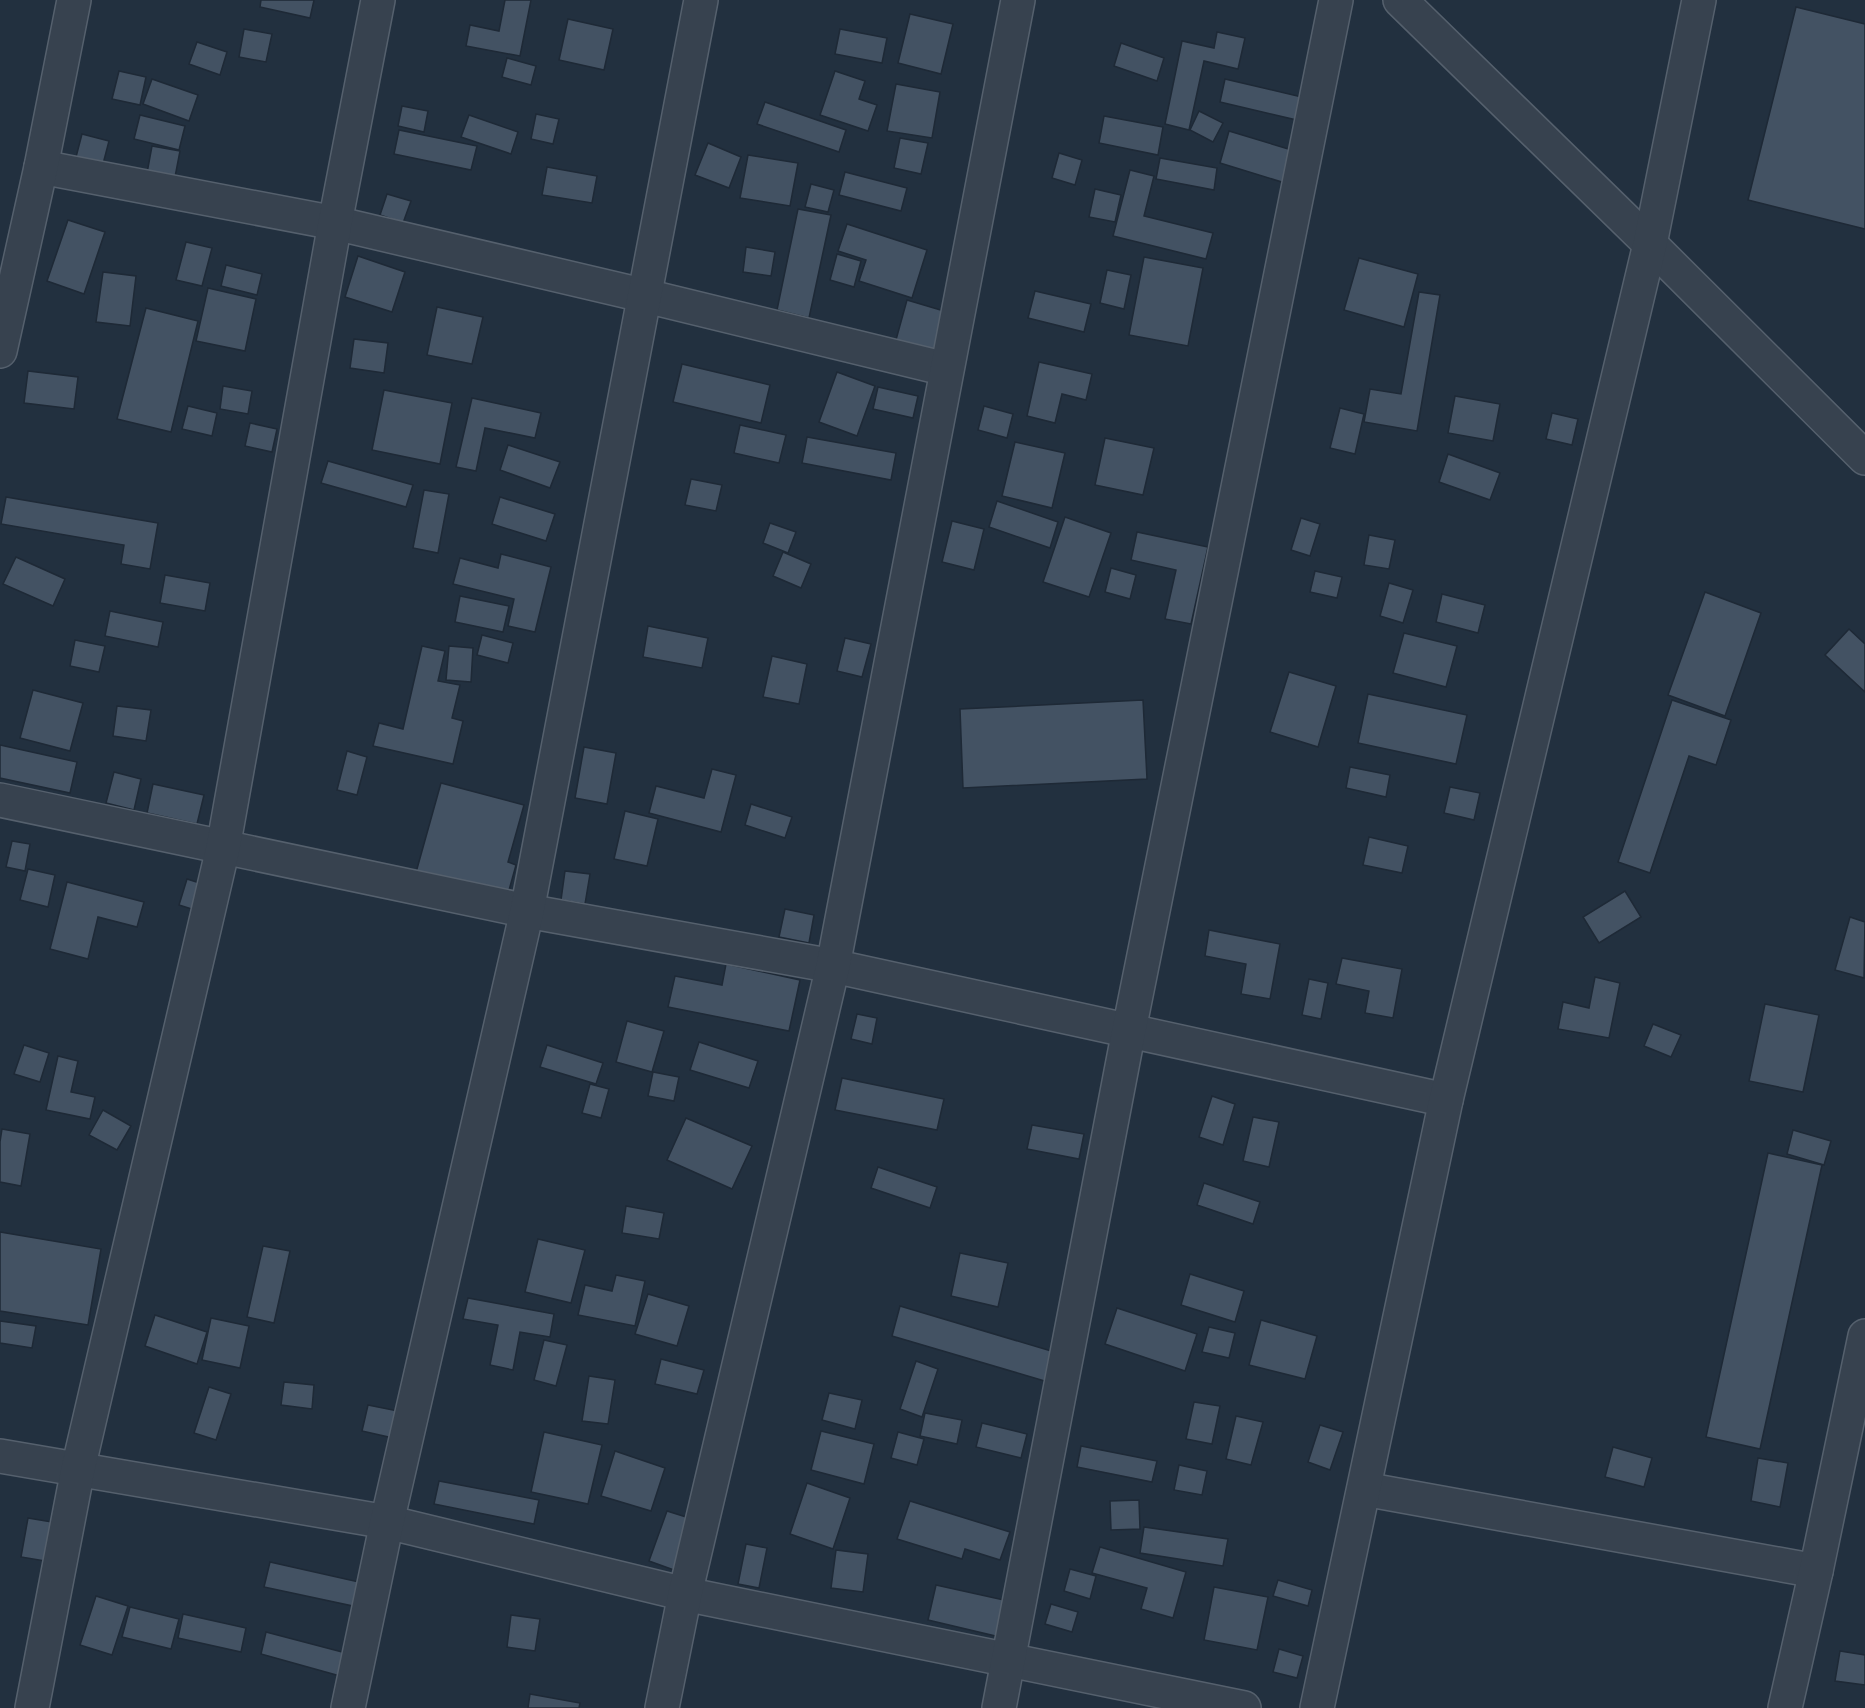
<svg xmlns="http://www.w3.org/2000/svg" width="1865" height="1708" viewBox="0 0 1865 1708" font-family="Signika,sans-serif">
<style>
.building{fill:#435263;stroke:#1e2936;stroke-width:1.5}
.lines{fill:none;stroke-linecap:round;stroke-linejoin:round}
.minor-casing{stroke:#55606d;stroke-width:36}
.minor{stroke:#37424f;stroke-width:33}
</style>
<rect width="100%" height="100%" fill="#22303f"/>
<g class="building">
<path d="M 261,0 L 314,0 L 310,18 L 260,7 Z"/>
<path d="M 505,0 L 531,0 L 520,56 L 466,46 L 470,25 L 499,31 Z"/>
<path d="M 1796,7 L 1865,24 L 1865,229 L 1748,200 Z"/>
<path d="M 910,14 L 953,24 L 941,74 L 898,63 Z"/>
<path d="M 568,19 L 613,29 L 604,70 L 559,60 Z"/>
<path d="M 244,29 L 272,34 L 266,62 L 239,57 Z"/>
<path d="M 840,29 L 887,38 L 882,63 L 835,54 Z"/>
<path d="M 1217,32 L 1245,38 L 1238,69 L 1204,61 L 1189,130 L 1165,124 L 1182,41 L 1214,48 Z"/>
<path d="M 197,42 L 227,52 L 220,75 L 189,64 Z"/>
<path d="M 1121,43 L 1164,58 L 1157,81 L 1114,66 Z"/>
<path d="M 507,58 L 536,66 L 531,85 L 502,77 Z"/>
<path d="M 119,71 L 146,77 L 140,105 L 112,99 Z"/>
<path d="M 835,71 L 865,81 L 859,99 L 877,105 L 868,131 L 820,115 Z"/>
<path d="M 152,79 L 198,95 L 189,121 L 143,104 Z"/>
<path d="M 1225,79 L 1306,98 L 1301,121 L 1220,102 Z"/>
<path d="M 896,84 L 940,92 L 932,138 L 887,131 Z"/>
<path d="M 765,102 L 846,130 L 839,152 L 757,124 Z"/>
<path d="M 402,106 L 428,111 L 424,132 L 398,126 Z"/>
<path d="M 1199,111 L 1223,123 L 1213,142 L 1190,130 Z"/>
<path d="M 536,114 L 559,119 L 553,144 L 531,139 Z"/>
<path d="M 140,115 L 185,126 L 179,150 L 134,139 Z"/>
<path d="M 469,115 L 518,132 L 511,154 L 461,137 Z"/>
<path d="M 1104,116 L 1163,127 L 1158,155 L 1099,143 Z"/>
<path d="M 399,130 L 477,146 L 471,170 L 394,154 Z"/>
<path d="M 1229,131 L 1295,151 L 1285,183 L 1220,163 Z"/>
<path d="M 82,134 L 109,141 L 103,164 L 76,157 Z"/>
<path d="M 900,138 L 928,143 L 921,174 L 894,168 Z"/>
<path d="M 708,143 L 741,157 L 729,188 L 695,175 Z"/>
<path d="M 152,146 L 180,151 L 175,177 L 147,173 Z"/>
<path d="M 1059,153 L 1082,160 L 1075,185 L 1052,178 Z"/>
<path d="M 748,155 L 798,163 L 790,206 L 740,198 Z"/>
<path d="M 1160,158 L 1217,168 L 1214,190 L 1156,179 Z"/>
<path d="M 547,167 L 597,176 L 592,203 L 542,195 Z"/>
<path d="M 1130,170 L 1154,176 L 1144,216 L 1213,233 L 1206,259 L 1113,236 Z"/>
<path d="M 845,172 L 907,188 L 901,211 L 839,195 Z"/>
<path d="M 811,184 L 834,190 L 828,212 L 805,207 Z"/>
<path d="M 1095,189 L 1121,195 L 1115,222 L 1089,217 Z"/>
<path d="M 387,194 L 411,201 L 403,223 L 380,215 Z"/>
<path d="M 798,209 L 831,215 L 809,318 L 777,310 Z"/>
<path d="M 68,220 L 105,232 L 84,294 L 47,281 Z"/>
<path d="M 847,224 L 927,250 L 912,298 L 859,281 L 866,260 L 838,251 Z"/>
<path d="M 186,242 L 212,248 L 202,286 L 176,280 Z"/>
<path d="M 746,247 L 775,252 L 771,276 L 743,272 Z"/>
<path d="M 837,254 L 861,261 L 854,287 L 830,280 Z"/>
<path d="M 358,256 L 405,272 L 392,312 L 345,297 Z"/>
<path d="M 1144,257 L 1203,268 L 1188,346 L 1129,335 Z"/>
<path d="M 1359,258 L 1418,274 L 1404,327 L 1344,310 Z"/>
<path d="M 226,265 L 262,274 L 257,295 L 221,286 Z"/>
<path d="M 1107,270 L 1131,275 L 1124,309 L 1100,303 Z"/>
<path d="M 103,272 L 136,276 L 130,326 L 96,322 Z"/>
<path d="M 208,288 L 256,299 L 245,351 L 196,341 Z"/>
<path d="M 1035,291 L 1091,304 L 1084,332 L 1028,318 Z"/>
<path d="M 1419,292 L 1440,295 L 1417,431 L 1364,422 L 1370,389 L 1401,394 Z"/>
<path d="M 907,300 L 944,311 L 932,357 L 894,347 Z"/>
<path d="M 437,307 L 483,317 L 472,364 L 427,355 Z"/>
<path d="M 146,308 L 198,321 L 171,432 L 117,419 Z"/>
<path d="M 354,339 L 388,343 L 384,373 L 350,368 Z"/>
<path d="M 1039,362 L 1092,374 L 1086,400 L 1062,394 L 1055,423 L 1027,416 Z"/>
<path d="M 682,364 L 770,385 L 761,423 L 673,402 Z"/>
<path d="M 28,371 L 78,377 L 74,409 L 24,403 Z"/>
<path d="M 837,372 L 875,386 L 857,436 L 819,422 Z"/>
<path d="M 223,386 L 252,391 L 248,414 L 220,409 Z"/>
<path d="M 878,387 L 918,396 L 913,418 L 873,409 Z"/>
<path d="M 384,390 L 452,403 L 440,464 L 372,450 Z"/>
<path d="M 1455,396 L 1500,404 L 1493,441 L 1448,433 Z"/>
<path d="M 472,398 L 541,413 L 535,438 L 485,428 L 476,471 L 456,467 Z"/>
<path d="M 188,406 L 217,413 L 212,436 L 182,429 Z"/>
<path d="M 984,406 L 1013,414 L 1007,438 L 978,430 Z"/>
<path d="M 1340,408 L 1364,414 L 1355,454 L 1330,448 Z"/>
<path d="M 1552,413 L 1578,419 L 1572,445 L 1546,439 Z"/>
<path d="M 250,423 L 277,429 L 272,452 L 245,446 Z"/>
<path d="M 740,425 L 786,435 L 779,463 L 734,453 Z"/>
<path d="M 807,437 L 896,453 L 891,480 L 802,463 Z"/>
<path d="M 1105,438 L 1154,448 L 1143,495 L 1095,485 Z"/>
<path d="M 1015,442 L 1065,453 L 1052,508 L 1002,496 Z"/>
<path d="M 508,445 L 560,462 L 550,488 L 500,470 Z"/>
<path d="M 1448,454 L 1500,473 L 1490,500 L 1439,482 Z"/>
<path d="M 328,461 L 413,485 L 406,507 L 321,483 Z"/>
<path d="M 691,479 L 722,485 L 716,511 L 685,505 Z"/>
<path d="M 424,490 L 449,494 L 438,553 L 413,548 Z"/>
<path d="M 6,497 L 158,523 L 150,569 L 121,564 L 124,545 L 1,524 Z"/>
<path d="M 500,497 L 555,514 L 546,541 L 492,524 Z"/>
<path d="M 997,501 L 1058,522 L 1050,548 L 989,527 Z"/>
<path d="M 1065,517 L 1111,533 L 1089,597 L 1043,582 Z"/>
<path d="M 1301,518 L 1320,524 L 1310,556 L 1291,550 Z"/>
<path d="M 952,521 L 984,529 L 974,570 L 942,562 Z"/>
<path d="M 770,523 L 796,532 L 788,553 L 763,543 Z"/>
<path d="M 1137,532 L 1208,547 L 1191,624 L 1165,619 L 1176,570 L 1131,560 Z"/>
<path d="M 1369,535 L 1395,540 L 1389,569 L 1364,565 Z"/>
<path d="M 783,552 L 811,564 L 801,588 L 773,576 Z"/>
<path d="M 501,554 L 551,567 L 535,632 L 508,626 L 514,599 L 453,584 L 460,558 L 498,568 Z"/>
<path d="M 16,557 L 65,579 L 53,606 L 3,584 Z"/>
<path d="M 1111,568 L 1136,575 L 1130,599 L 1105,592 Z"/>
<path d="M 1315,571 L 1342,577 L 1337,598 L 1310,592 Z"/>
<path d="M 165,575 L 210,583 L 205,611 L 160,603 Z"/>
<path d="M 1389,583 L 1413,590 L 1403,623 L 1380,616 Z"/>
<path d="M 1705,592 L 1761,613 L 1725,716 L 1668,695 Z"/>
<path d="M 1442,594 L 1485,605 L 1478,633 L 1436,622 Z"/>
<path d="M 460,596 L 509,606 L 503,632 L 455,622 Z"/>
<path d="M 110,611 L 163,622 L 158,647 L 105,636 Z"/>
<path d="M 648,626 L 708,638 L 702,668 L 643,657 Z"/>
<path d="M 1849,629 L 1865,644 L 1865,692 L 1825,655 Z"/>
<path d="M 1404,633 L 1457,646 L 1446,687 L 1393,673 Z"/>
<path d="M 482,635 L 513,643 L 508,663 L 477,655 Z"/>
<path d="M 845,638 L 871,644 L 862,677 L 837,671 Z"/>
<path d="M 75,640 L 105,646 L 99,672 L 70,666 Z"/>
<path d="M 422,646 L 445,651 L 438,681 L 460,685 L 452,718 L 463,721 L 453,764 L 373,746 L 379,723 L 403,729 Z"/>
<path d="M 449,646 L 473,648 L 471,682 L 446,680 Z"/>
<path d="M 772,656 L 807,664 L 799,704 L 763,697 Z"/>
<path d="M 1289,672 L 1336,686 L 1318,747 L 1270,732 Z"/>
<path d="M 33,690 L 83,703 L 70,751 L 20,738 Z"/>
<path d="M 1368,694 L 1467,715 L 1456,764 L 1358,743 Z"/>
<path d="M 1143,700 L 1147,779 L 963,788 L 960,709 Z"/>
<path d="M 1672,700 L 1731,720 L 1716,765 L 1689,756 L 1650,873 L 1618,862 Z"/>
<path d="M 117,706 L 151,710 L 146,741 L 113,736 Z"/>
<path d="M 0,745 L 77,762 L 70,793 L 0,778 Z"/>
<path d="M 584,747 L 616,753 L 607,804 L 575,798 Z"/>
<path d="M 347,751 L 367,757 L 357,795 L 337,790 Z"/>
<path d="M 1350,767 L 1390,775 L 1386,797 L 1346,788 Z"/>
<path d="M 712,769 L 736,775 L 721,832 L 649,813 L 656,786 L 704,798 Z"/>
<path d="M 114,772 L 141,779 L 134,810 L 106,803 Z"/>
<path d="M 441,783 L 524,805 L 508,862 L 516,865 L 506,901 L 415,876 Z"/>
<path d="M 153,784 L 204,795 L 197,824 L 147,813 Z"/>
<path d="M 1450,787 L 1480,793 L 1474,820 L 1444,813 Z"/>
<path d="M 751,804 L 792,817 L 785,838 L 745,825 Z"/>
<path d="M 625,811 L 658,819 L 647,866 L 614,859 Z"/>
<path d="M 1369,837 L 1408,846 L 1402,873 L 1363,865 Z"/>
<path d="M 12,841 L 30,844 L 25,871 L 6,867 Z"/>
<path d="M 28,869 L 55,875 L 48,907 L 20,900 Z"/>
<path d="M 565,871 L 590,874 L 585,904 L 561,900 Z"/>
<path d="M 187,879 L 225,891 L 217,917 L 179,905 Z"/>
<path d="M 67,882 L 144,902 L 137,927 L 98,917 L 88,959 L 50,949 Z"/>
<path d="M 1625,891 L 1641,917 L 1599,943 L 1583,917 Z"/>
<path d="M 785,909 L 814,915 L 809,943 L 779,937 Z"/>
<path d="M 1850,917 L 1865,922 L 1864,978 L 1835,970 Z"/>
<path d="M 1209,930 L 1280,944 L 1270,999 L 1241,994 L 1246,964 L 1205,956 Z"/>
<path d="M 1342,958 L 1402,969 L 1393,1018 L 1365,1013 L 1369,991 L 1336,984 Z"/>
<path d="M 726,964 L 800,980 L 789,1031 L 668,1007 L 675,976 L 722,985 Z"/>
<path d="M 1595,977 L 1620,983 L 1609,1038 L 1558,1029 L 1563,1002 L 1589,1008 Z"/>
<path d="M 1309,979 L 1328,983 L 1321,1019 L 1302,1015 Z"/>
<path d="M 1765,1004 L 1819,1015 L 1803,1092 L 1749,1081 Z"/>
<path d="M 857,1014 L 877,1018 L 872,1044 L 851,1039 Z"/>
<path d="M 627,1021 L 664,1031 L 652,1072 L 616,1062 Z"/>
<path d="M 1653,1024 L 1681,1035 L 1671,1057 L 1644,1046 Z"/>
<path d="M 699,1042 L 758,1061 L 749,1088 L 690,1070 Z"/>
<path d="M 24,1045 L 49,1053 L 40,1082 L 14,1074 Z"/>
<path d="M 547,1045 L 603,1063 L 596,1084 L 540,1067 Z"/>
<path d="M 58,1056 L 78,1061 L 71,1092 L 95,1097 L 90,1119 L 46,1110 Z"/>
<path d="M 653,1072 L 679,1077 L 674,1101 L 648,1096 Z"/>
<path d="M 842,1078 L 944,1099 L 937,1130 L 835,1110 Z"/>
<path d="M 590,1084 L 609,1089 L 601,1118 L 582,1113 Z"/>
<path d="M 1212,1096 L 1235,1104 L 1223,1145 L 1199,1137 Z"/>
<path d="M 103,1110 L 131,1126 L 117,1150 L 89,1135 Z"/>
<path d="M 1253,1117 L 1279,1122 L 1269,1167 L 1243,1161 Z"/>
<path d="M 686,1118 L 752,1146 L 732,1189 L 667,1160 Z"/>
<path d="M 1032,1125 L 1084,1134 L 1079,1159 L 1027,1149 Z"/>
<path d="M 2,1129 L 30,1134 L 21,1186 L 0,1182 L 0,1142 Z"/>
<path d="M 1793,1130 L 1831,1141 L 1824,1165 L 1787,1154 Z"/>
<path d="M 1768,1153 L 1822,1165 L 1760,1449 L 1706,1437 Z"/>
<path d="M 878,1167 L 937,1187 L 930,1208 L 871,1188 Z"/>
<path d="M 1204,1183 L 1260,1202 L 1253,1224 L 1197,1205 Z"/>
<path d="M 626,1206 L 664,1213 L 659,1239 L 622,1233 Z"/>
<path d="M 0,1232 L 101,1249 L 88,1325 L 0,1311 Z"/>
<path d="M 538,1239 L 585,1250 L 571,1303 L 525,1292 Z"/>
<path d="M 263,1246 L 290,1251 L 274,1323 L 247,1317 Z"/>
<path d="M 960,1253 L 1008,1263 L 998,1307 L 951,1296 Z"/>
<path d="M 1190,1274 L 1244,1291 L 1235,1322 L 1181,1305 Z"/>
<path d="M 616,1275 L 645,1281 L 635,1326 L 578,1315 L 585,1285 L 612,1291 Z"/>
<path d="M 648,1294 L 689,1306 L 677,1346 L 635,1334 Z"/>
<path d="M 468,1298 L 554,1314 L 550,1337 L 520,1332 L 513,1370 L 490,1365 L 498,1325 L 463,1319 Z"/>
<path d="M 900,1306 L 1058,1353 L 1048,1382 L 892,1336 Z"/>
<path d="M 1117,1308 L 1197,1334 L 1185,1371 L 1105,1344 Z"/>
<path d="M 155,1315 L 207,1332 L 197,1364 L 145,1346 Z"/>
<path d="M 211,1318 L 249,1326 L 240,1368 L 202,1360 Z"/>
<path d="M 1261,1320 L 1317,1336 L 1305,1379 L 1249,1365 Z"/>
<path d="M 0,1321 L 36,1326 L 32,1348 L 0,1343 Z"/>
<path d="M 1209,1327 L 1235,1333 L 1229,1358 L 1202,1352 Z"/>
<path d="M 544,1340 L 567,1345 L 556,1386 L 534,1380 Z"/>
<path d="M 661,1359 L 704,1370 L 697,1394 L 655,1384 Z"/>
<path d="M 916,1361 L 938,1369 L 922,1417 L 900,1409 Z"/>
<path d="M 589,1376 L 615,1380 L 608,1424 L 582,1421 Z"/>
<path d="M 284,1382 L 314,1385 L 312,1409 L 281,1405 Z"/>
<path d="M 209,1387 L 231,1394 L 216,1440 L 194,1433 Z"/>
<path d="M 829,1393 L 862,1400 L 855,1429 L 822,1420 Z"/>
<path d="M 1194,1402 L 1220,1406 L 1212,1444 L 1186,1439 Z"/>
<path d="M 368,1405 L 398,1411 L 393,1438 L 362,1431 Z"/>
<path d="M 925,1413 L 962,1420 L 957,1444 L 920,1436 Z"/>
<path d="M 1236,1416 L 1263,1422 L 1251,1465 L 1226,1459 Z"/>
<path d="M 982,1423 L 1027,1434 L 1021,1458 L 976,1447 Z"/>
<path d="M 1320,1425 L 1343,1432 L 1330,1470 L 1308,1462 Z"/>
<path d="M 821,1431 L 874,1444 L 864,1484 L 811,1470 Z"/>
<path d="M 544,1432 L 602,1445 L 588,1504 L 531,1492 Z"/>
<path d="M 898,1432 L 924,1439 L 917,1465 L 891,1458 Z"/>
<path d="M 1081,1446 L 1157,1461 L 1152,1482 L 1077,1467 Z"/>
<path d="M 1613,1447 L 1652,1458 L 1644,1487 L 1605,1477 Z"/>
<path d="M 615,1451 L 665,1468 L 651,1511 L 601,1496 Z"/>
<path d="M 1758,1458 L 1788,1463 L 1780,1507 L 1751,1501 Z"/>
<path d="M 1179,1465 L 1207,1471 L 1202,1495 L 1174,1490 Z"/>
<path d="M 439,1481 L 539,1500 L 534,1524 L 434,1504 Z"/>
<path d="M 807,1483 L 850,1498 L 833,1549 L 790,1534 Z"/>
<path d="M 1139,1500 L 1140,1529 L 1111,1530 L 1110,1501 Z"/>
<path d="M 910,1501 L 1010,1532 L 1000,1560 L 965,1549 L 962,1559 L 897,1539 Z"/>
<path d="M 667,1511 L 702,1522 L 685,1574 L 649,1561 Z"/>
<path d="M 28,1518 L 52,1522 L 45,1561 L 21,1557 Z"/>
<path d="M 1144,1527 L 1228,1539 L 1223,1566 L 1140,1553 Z"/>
<path d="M 746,1544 L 767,1548 L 759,1588 L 738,1584 Z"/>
<path d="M 1100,1547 L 1186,1572 L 1173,1618 L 1141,1609 L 1147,1588 L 1092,1573 Z"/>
<path d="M 836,1550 L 868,1554 L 863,1592 L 831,1588 Z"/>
<path d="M 270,1562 L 359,1582 L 353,1606 L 264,1587 Z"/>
<path d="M 1070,1569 L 1096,1576 L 1090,1599 L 1064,1591 Z"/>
<path d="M 1278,1580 L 1312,1590 L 1308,1606 L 1273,1596 Z"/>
<path d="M 936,1585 L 1013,1602 L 1004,1638 L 928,1620 Z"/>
<path d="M 1214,1587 L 1268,1597 L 1257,1650 L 1204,1640 Z"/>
<path d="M 96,1596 L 128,1606 L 112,1655 L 80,1645 Z"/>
<path d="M 1051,1604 L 1078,1612 L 1072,1632 L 1045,1624 Z"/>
<path d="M 130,1607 L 179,1619 L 171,1649 L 122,1637 Z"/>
<path d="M 183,1614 L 246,1628 L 241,1652 L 178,1638 Z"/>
<path d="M 511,1615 L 540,1619 L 535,1651 L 507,1647 Z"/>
<path d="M 266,1632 L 346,1653 L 340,1676 L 261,1654 Z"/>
<path d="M 1279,1649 L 1303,1656 L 1297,1678 L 1273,1672 Z"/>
<path d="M 1840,1651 L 1865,1655 L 1865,1685 L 1835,1681 Z"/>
<path d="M 530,1694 L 580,1703 L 579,1708 L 528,1708 Z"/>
</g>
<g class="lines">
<defs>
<g id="minor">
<path d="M 1400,0 L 1650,244 L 1865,458"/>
<path d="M 41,167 L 335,223 L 646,296 L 946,369"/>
<path d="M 0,351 L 41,167 L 74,0"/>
<path d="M 0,800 L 527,911 L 833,966 L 1446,1100"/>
<path d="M 0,1456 L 387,1522 L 685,1594 L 1244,1708"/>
<path d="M 1364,1489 L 1816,1571"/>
<path d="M 32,1708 L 78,1469 L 223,848 L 335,223 L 378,0"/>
<path d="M 348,1708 L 387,1522 L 527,911 L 701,0"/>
<path d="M 662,1708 L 685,1594 L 833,966 L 1018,0"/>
<path d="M 999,1708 L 1129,1030 L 1336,0"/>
<path d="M 1317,1708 L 1446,1100 L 1650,244 L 1699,0"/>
<path d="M 1785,1708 L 1816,1571 L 1865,1336"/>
</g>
</defs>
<use href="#minor" class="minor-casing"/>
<use href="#minor" class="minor"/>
</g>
</svg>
